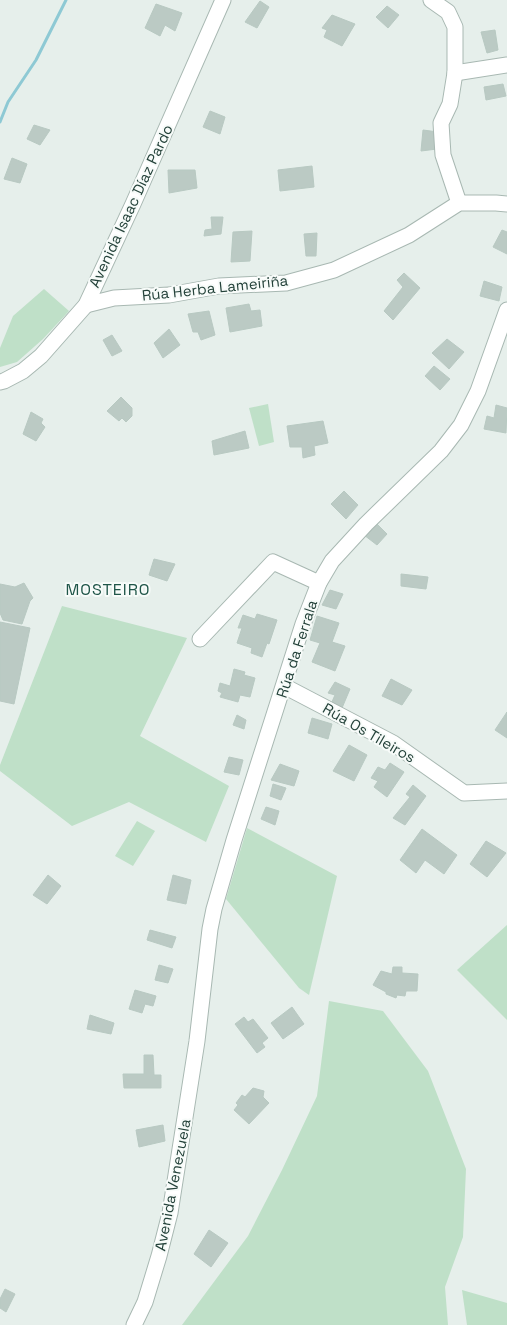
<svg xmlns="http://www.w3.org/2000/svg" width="507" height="1325" viewBox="0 0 507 1325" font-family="'Space Grotesk',sans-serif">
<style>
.green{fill:#bfe0c8}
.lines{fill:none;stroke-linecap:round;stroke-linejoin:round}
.stream{stroke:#8ec9d4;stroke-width:3}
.building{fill:#bbcac4;stroke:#b8c9c2}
.minor-casing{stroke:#a8b8b2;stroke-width:17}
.minor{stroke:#fff;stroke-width:15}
.labels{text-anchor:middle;stroke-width:4;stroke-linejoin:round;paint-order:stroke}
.street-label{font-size:15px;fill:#24423a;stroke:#f7fbf9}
.neighbourhood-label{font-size:16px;letter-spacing:1px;fill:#1f5548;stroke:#f7fbf9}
</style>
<rect width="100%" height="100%" fill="#e6efeb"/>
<g class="green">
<path d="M 44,289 L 69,311 L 43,339 L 17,362 L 0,367 L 0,348 L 13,316 Z"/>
<path d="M 268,404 L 274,442 L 259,446 L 249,408 Z"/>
<path d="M 62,606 L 187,638 L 140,736 L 229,786 L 206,842 L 129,802 L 72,826 L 0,771 L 0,765 Z"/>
<path d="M 137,821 L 155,831 L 133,866 L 115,856 Z"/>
<path d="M 247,828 L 337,876 L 309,995 L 299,988 L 226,899 Z"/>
<path d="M 507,925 L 507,1020 L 457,970 Z"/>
<path d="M 329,1001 L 383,1011 L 428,1071 L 466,1169 L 463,1237 L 445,1287 L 448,1325 L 182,1325 L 248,1236 L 282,1170 L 317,1096 Z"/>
<path d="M 462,1290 L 507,1303 L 507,1325 L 467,1325 Z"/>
</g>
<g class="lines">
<path class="stream" d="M 0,122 L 8,102 L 36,60 L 66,0"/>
</g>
<g class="building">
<path d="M 260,1 L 269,7 L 257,28 L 245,22 Z"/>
<path d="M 156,4 L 182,13 L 175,31 L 165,25 L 160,36 L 145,28 Z"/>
<path d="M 387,6 L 399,15 L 388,28 L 376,17 Z"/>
<path d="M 332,15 L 355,24 L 342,46 L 324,37 L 327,30 L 322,28 Z"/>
<path d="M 495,30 L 498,50 L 487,53 L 481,32 Z"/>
<path d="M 503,84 L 506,96 L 486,100 L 484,87 Z"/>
<path d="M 210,111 L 225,117 L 220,134 L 203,127 Z"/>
<path d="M 34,125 L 50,130 L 40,145 L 27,139 Z"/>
<path d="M 423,130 L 438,132 L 437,149 L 421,151 Z"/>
<path d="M 12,158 L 27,164 L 20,183 L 4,179 Z"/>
<path d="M 312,166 L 314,187 L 280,191 L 278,170 Z"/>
<path d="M 168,170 L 195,170 L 197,188 L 169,193 Z"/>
<path d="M 211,217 L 223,217 L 221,234 L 204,236 L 205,230 L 212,229 Z"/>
<path d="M 502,230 L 507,232 L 507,254 L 493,247 Z"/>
<path d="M 252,231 L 250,261 L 231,262 L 233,232 Z"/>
<path d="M 317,233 L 316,256 L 306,256 L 304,234 Z"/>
<path d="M 404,273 L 420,288 L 393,320 L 384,311 L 403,287 L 397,280 Z"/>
<path d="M 484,281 L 502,287 L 499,301 L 480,296 Z"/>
<path d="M 249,304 L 251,311 L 260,310 L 262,326 L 230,332 L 226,308 Z"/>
<path d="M 209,311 L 215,335 L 201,340 L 198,332 L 193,332 L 188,314 Z"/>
<path d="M 169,329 L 180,345 L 163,358 L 154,343 Z"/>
<path d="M 112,335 L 122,351 L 112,356 L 103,340 Z"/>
<path d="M 447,339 L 464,352 L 449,369 L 432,353 Z"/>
<path d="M 434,366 L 450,379 L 440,390 L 425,376 Z"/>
<path d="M 121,397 L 132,408 L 132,416 L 126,422 L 122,418 L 119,421 L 107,411 Z"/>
<path d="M 496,405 L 507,408 L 506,433 L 484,429 L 487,416 L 494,418 Z"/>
<path d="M 31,412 L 43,419 L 41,423 L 45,427 L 36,441 L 23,434 Z"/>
<path d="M 323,421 L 328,443 L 314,446 L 315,455 L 303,458 L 302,447 L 290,447 L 287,426 Z"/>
<path d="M 245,431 L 249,448 L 214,455 L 212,441 Z"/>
<path d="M 344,491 L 358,505 L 346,519 L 331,504 Z"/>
<path d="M 376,523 L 387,534 L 377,545 L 364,535 Z"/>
<path d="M 154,559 L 175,564 L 167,581 L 149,575 Z"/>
<path d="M 401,574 L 428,577 L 426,589 L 401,586 Z"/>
<path d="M 24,583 L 33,598 L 30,601 L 22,624 L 3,620 L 0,613 L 0,584 L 15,587 Z"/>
<path d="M 330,590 L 343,594 L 336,609 L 322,605 Z"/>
<path d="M 257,614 L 277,620 L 269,644 L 267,643 L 262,657 L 251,653 L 252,648 L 237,643 L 242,628 L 238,628 L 243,615 L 255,619 Z"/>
<path d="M 317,616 L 339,623 L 332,642 L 345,646 L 335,671 L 312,662 L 320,643 L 310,640 Z"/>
<path d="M 0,622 L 30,628 L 14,704 L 0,701 Z"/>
<path d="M 234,669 L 245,672 L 244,675 L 255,678 L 250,697 L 240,695 L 238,702 L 220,697 L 222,693 L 218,691 L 220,683 L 230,686 Z"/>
<path d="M 391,679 L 412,690 L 402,705 L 382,696 Z"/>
<path d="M 335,682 L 350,689 L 342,708 L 331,704 L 335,695 L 328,693 Z"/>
<path d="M 507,712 L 507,738 L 495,730 Z"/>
<path d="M 237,715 L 246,720 L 244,729 L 233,725 Z"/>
<path d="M 312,718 L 332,724 L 328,739 L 308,733 Z"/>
<path d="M 349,745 L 367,755 L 354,781 L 333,771 Z"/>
<path d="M 229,757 L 243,760 L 239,775 L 224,772 Z"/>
<path d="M 390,763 L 404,772 L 387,797 L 374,787 L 378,781 L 371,778 L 378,767 L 385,770 Z"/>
<path d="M 280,764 L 299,771 L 294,786 L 271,780 Z"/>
<path d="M 273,784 L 286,788 L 281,800 L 270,796 Z"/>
<path d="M 413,785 L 426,796 L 405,825 L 393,818 L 410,797 L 406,794 Z"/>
<path d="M 266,807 L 279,811 L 275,825 L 261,819 Z"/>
<path d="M 422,829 L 457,855 L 444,874 L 425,860 L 416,873 L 400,860 Z"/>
<path d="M 486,841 L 506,853 L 487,877 L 470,864 Z"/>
<path d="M 48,875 L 61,886 L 47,904 L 33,895 Z"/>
<path d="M 173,875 L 191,880 L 186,904 L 167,900 Z"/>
<path d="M 150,930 L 176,937 L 172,948 L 147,940 Z"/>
<path d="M 159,965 L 173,969 L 168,983 L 155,980 Z"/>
<path d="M 393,967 L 402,967 L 402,973 L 418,974 L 417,991 L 406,991 L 405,996 L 397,995 L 396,998 L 386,994 L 386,992 L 373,985 L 381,971 L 392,974 Z"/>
<path d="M 135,990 L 156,996 L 153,1006 L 145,1004 L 142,1013 L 129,1009 Z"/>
<path d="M 292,1007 L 304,1024 L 283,1039 L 271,1023 Z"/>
<path d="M 90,1015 L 114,1023 L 111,1034 L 87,1029 Z"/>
<path d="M 244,1017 L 248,1022 L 253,1019 L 268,1038 L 262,1043 L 265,1047 L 257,1053 L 235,1024 Z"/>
<path d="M 144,1055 L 153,1055 L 154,1075 L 161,1075 L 161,1088 L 124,1088 L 123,1074 L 144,1074 Z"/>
<path d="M 253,1088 L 264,1091 L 263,1097 L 269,1103 L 249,1124 L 234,1110 L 238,1105 L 236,1103 L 242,1095 L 245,1097 Z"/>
<path d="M 163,1125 L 165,1141 L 139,1147 L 136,1130 Z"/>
<path d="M 209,1230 L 228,1243 L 211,1267 L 194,1254 Z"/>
<path d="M 5,1289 L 15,1294 L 6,1312 L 0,1308 L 0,1299 Z"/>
</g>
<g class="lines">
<defs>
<g id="minor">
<path d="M 431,0 L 448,12 L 455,27 L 455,73 L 450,104 L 441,123 L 443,155 L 459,203"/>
<path d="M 455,73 L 507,65"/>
<path d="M 86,305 L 114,298 L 169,295 L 219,286 L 286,283 L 334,270 L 409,235 L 459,203 L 496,203 L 507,204"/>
<path d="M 0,382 L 4,381 L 23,371 L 41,356 L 86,305 L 133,204 L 223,0"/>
<path d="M 200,639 L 273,562 L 319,583"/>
<path d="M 284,686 L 393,743 L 464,793 L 507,791"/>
<path d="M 134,1325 L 145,1302 L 159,1256 L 170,1213 L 197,1041 L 210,929 L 214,909 L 234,840 L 303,624 L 319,583 L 332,561 L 366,524 L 441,451 L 461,425 L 478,391 L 507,310"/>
</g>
</defs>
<use href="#minor" class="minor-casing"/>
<use href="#minor" class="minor"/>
</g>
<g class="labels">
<g class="street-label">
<text transform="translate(131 206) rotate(-65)" y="5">Avenida Isaac Díaz Pardo</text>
<text transform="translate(215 288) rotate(-6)" y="5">Rúa Herba Lameiriña</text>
<text transform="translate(297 649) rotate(-72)" y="5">Rúa da Ferrala</text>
<text transform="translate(369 733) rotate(30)" y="5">Rúa Os Tileiros</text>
<text transform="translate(173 1185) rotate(-79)" y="5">Avenida Venezuela</text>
</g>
<g class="neighbourhood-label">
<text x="108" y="595">MOSTEIRO</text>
</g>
</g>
</svg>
